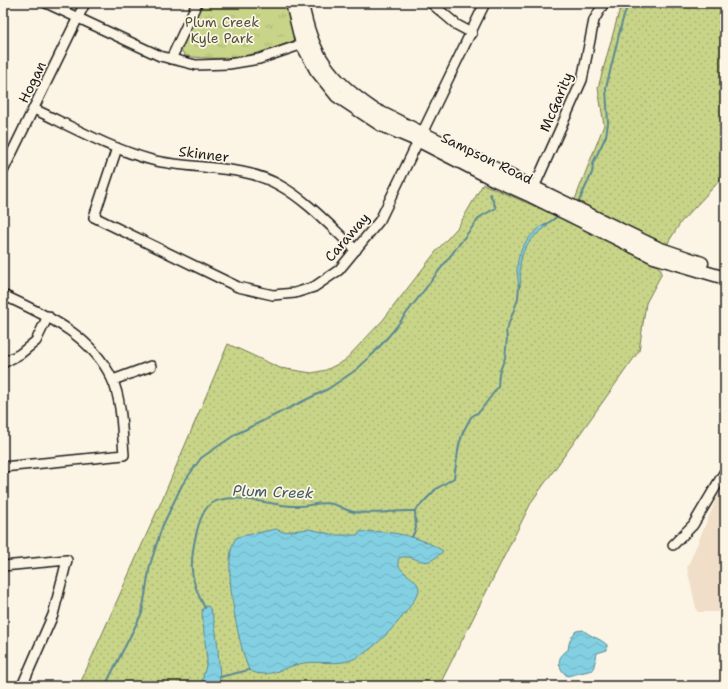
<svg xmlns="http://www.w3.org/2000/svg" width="728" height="689" viewBox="0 0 728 689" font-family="'Shantell Sans',sans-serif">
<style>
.built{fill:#f0dec8}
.grass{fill:url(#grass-dots);stroke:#727852}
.park{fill:url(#park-tufts);stroke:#727852}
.water{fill:url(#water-waves);stroke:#5a8893}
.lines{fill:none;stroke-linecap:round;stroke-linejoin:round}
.stream{stroke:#5a8893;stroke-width:2}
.street-casing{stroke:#1c1c1c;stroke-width:12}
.secondary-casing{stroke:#1c1c1c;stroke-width:15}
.street{stroke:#fcf5e5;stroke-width:9}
.secondary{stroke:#fcf5e5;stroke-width:12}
.labels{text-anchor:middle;stroke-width:3.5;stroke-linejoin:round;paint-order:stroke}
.park-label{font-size:14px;fill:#50533c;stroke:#fcf5e5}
.street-label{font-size:14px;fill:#1c1c1c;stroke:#fcf5e5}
.water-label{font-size:15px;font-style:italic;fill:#405b62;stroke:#fcf5e5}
</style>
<defs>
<pattern id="grass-dots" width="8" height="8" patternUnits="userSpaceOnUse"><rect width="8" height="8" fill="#c8d488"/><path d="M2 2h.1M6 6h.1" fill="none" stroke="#abb575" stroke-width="1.8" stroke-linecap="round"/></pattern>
<pattern id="park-tufts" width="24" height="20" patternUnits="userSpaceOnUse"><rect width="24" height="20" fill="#c8d488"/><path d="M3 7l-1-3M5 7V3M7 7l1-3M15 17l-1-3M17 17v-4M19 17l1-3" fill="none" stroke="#abb575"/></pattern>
<pattern id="water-waves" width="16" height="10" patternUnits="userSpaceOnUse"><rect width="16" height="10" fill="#83d0e3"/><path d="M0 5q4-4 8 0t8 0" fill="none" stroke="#71b2c2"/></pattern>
</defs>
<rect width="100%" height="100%" fill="#fcf5e5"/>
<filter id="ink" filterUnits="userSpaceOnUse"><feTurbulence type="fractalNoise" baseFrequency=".025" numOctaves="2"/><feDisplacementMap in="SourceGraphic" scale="8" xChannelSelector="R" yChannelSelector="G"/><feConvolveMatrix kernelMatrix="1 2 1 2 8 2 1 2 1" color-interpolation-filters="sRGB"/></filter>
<g filter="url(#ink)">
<path class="built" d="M 725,485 L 725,612 L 697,612 L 687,568 L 718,495 Z"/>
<path class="grass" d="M 624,3 L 725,3 L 725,175 L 681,222 L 669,241 L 658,267 L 661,269 L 661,275 L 646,303 L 639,351 L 532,501 L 439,686 L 79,686 L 161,502 L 228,344 L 280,368 L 312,373 L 326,370 L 344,361 L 383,320 L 438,249 L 458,227 L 483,184 L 567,220 L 604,125 L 598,88 L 619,12 Z"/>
<path class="park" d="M 202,3 L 291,3 L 296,40 C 253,56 232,62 185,56 L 181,50 Z"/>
<g class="water">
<path d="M 544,225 L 548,226 C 532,236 521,248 520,267 C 520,274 521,280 520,287 L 518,286 C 519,280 517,276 517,270 C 517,251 528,235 544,225 Z"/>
<path d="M 276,529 L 283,532 L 309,529 L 335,535 L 358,535 L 359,532 C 389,530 418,535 443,551 C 440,554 435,559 430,561 C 419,564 410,553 399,558 C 393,573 420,576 419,591 C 409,613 372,655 348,661 C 332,665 315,660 299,664 C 283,668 265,680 249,670 C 239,648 219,554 237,537 Z"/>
<path d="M 208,606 C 217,613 220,673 220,686 L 201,686 L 207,661 L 202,613 L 203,608 Z"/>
<path d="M 583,630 C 591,637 600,638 607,645 L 607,650 L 597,653 L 593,670 L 567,676 C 557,667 556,657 568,650 C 569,641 571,637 576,631 Z"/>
</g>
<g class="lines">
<g class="stream">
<path d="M 579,201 L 592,173 L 593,163 L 606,136 L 608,123 L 606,88 L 622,22 L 626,10 L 632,3"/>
<path d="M 544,226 L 558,216"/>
<path d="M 412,537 L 416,528 L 415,511"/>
<path d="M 205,608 C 199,597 193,584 192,571 C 191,556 197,512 212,503 C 234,491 271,506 295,506 C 307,507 320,501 332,504 C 339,505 346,511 354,512 C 373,515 395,510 415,511 L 436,489 L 454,478 L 459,445 L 463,432 L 471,417 L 480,411 L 498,387 L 499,373 L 505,358 L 507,338 L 506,331 L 518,299 L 519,285"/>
<path d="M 220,677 L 249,670"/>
<path d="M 105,686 L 142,613 L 150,565 L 162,527 L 182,485 L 201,458 L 236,434 L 328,389 L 356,370 L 374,353 L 393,331 L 480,217 L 496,208 L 490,194"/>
</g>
<defs>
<g id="street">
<path d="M 46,3 L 160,56 L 196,65 L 229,64 L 259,59 L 306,43"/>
<path d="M 431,3 L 457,25 L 472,33"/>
<path d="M 171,59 L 197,3"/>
<path d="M 34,109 C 72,127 111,149 152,160 C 192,170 243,164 279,185 C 308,201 332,228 356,250"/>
<path d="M 117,148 L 94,217 L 238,287 L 273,295 L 295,293 L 314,287 L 339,270 L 380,220 L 485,3"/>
<path d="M 3,171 L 85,3"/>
<path d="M 532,192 L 582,80 L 594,20 L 604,3"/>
<path d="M 3,295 C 45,315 91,334 112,379 C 122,400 122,432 124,455 L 3,467"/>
<path d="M 3,363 L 20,354 L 36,341 L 48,316"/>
<path d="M 113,380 L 151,366"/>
<path d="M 673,545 L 693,525 L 725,471"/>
<path d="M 3,566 L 67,560 L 53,615 L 22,686"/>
</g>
<g id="secondary">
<path d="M 292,3 L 302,44 L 316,70 L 337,96 L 381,125 L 419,141 L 495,180 L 531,196 L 654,257 L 725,278"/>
<path d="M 302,3 C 311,54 330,80 373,109 L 658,248 L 702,263"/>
</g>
</defs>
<use href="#street" class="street-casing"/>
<use href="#secondary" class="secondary-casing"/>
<use href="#street" class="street"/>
<use href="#secondary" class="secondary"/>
</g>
</g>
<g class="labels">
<g class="park-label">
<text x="222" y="27">Plum Creek<tspan x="222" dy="16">Kyle Park</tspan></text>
</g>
<g class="street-label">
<text transform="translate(32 82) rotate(-64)" y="5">Hogan</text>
<text transform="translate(556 102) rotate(-67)" y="5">McGarity</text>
<text transform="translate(204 154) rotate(7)" y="5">Skinner</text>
<text transform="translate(487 158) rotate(26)" y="5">Sampson Road</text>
<text transform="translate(347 237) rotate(-49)" y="5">Caraway</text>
</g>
<g class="water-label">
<text transform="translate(273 492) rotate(2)" y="5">Plum Creek</text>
</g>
</g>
<rect width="728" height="689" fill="none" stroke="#fcf5e5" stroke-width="16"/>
<rect x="8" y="8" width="712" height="673" fill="none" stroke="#1c1c1c" stroke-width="1.5" filter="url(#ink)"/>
</svg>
